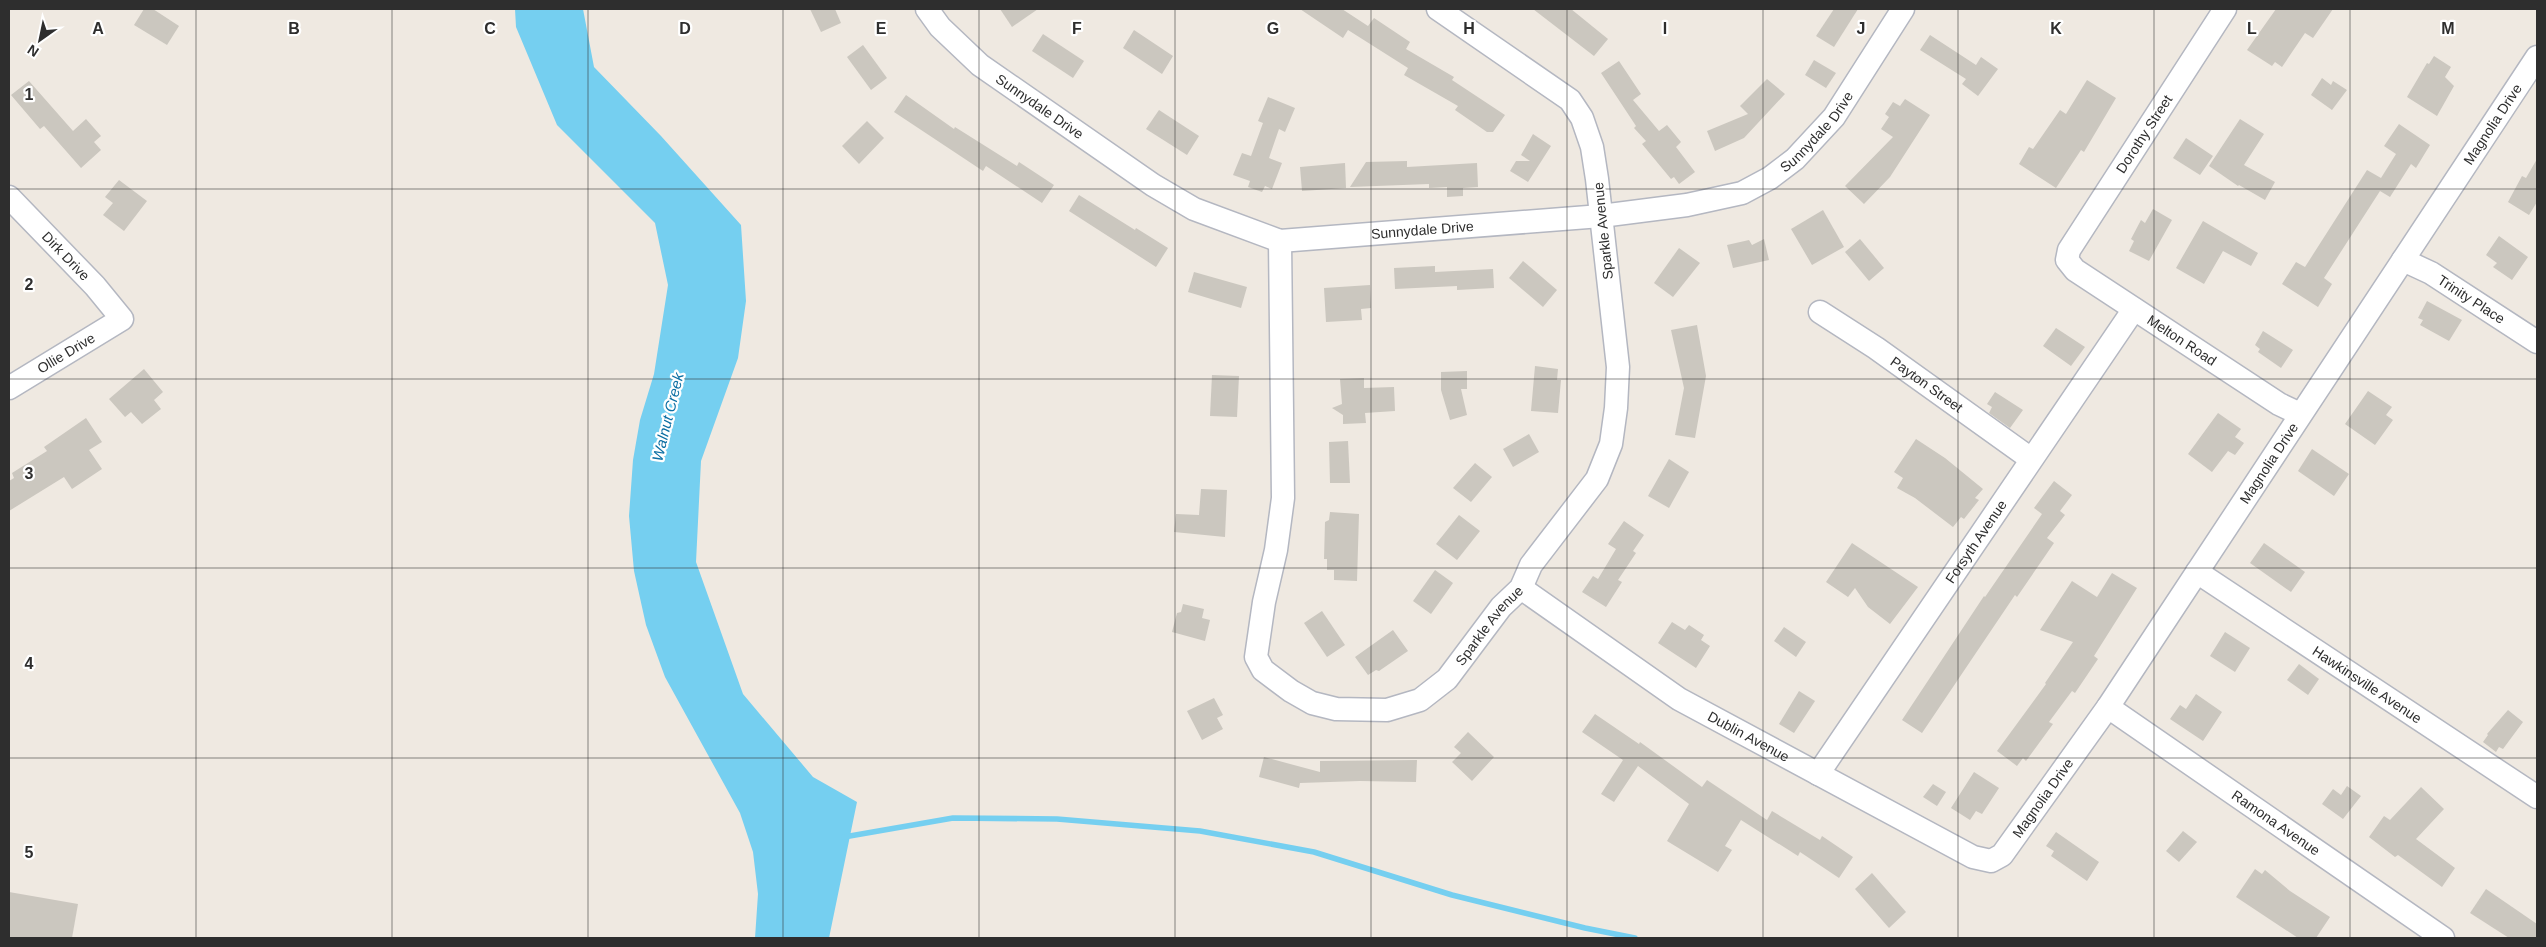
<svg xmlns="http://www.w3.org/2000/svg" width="2546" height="947" viewBox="0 0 2546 947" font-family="Helvetica,sans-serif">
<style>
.water{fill:#75cff0}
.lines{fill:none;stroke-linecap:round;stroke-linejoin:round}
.stream{stroke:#75cff0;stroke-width:5.5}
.building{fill:#cbc7bf}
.minor-casing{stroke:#b4b7c1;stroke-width:25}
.minor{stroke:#fff;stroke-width:22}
.grid{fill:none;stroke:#2e2e2e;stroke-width:1;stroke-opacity:0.55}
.labels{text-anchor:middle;stroke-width:4.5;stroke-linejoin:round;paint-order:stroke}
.street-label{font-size:14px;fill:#2e2e2e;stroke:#fff}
.water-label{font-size:15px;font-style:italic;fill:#0d6fa3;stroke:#fff}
.grid-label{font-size:16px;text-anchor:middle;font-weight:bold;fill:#2e2e2e;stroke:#fff;stroke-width:4.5;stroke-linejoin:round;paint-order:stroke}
</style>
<rect width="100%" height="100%" fill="#efe9e1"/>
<path class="water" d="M 515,9 L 583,9 L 594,67 L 661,136 L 741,225 L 746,301 L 738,358 L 701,461 L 696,562 L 743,694 L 813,777 L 857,802 L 829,938 L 755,938 L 758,894 L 753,852 L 740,813 L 665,677 L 646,625 L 634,571 L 629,516 L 633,460 L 640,420 L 654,374 L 668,285 L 655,223 L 557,125 L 516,27 Z"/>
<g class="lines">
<path class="stream" d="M 844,837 L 953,818 L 1057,819 L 1200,831 L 1314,852 L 1452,895 L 1585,928 L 1635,938"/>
</g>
<g class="building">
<path d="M 144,9 L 153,9 L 179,26 L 167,45 L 134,25 Z"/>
<path d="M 810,9 L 835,9 L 841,23 L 821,32 Z"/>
<path d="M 1000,9 L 1038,9 L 1012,27 Z"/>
<path d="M 1300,9 L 1342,9 L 1368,26 L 1374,18 L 1410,42 L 1406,49 L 1454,77 L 1452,80 L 1505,115 L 1493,132 L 1487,132 L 1455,110 L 1458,106 L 1404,75 L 1408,68 L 1348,30 L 1343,38 Z"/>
<path d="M 1533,9 L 1571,9 L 1608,39 L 1594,56 Z"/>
<path d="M 1834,9 L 1858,9 L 1834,47 L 1816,36 Z"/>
<path d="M 2276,9 L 2333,9 L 2313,38 L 2305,33 L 2282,67 L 2275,62 L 2272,66 L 2247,50 Z"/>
<path d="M 1134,30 L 1173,56 L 1162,74 L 1123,48 Z"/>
<path d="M 1043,34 L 1084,61 L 1073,78 L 1032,51 Z"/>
<path d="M 1930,35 L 1976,65 L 1981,57 L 1998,69 L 1978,96 L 1962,84 L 1966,79 L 1920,50 Z"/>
<path d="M 863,45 L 887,78 L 871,90 L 847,57 Z"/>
<path d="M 2434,56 L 2451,67 L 2445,77 L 2454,86 L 2437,116 L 2407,97 L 2427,63 L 2429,64 Z"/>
<path d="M 1814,60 L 1836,73 L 1826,88 L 1805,75 Z"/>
<path d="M 1619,61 L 1641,94 L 1633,100 L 1659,131 L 1667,125 L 1681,142 L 1676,147 L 1695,172 L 1679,184 L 1674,177 L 1671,179 L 1642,144 L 1646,141 L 1634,128 L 1636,126 L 1601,73 Z"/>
<path d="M 2322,78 L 2331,85 L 2333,81 L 2347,90 L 2332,110 L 2311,95 Z"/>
<path d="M 1767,79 L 1785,94 L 1744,138 L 1715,151 L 1707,131 L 1748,114 L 1740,106 Z"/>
<path d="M 2087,80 L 2116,98 L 2084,152 L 2081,150 L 2056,188 L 2019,164 L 2029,147 L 2033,149 L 2060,110 L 2066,114 Z"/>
<path d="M 29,81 L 73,131 L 86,119 L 101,136 L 94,142 L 101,150 L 81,168 L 44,126 L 40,129 L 11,95 Z"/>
<path d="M 906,95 L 954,129 L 955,127 L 1017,166 L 1019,162 L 1054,185 L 1042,203 L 986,166 L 983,171 L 894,112 Z"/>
<path d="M 1268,97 L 1295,108 L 1285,132 L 1279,129 L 1269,158 L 1282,163 L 1272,189 L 1265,186 L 1262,192 L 1248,187 L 1250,181 L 1233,175 L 1242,153 L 1251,156 L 1263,123 L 1258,121 Z"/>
<path d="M 1905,99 L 1930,115 L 1890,177 L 1864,204 L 1845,186 L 1893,137 L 1881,129 L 1889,117 L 1885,114 L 1893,102 L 1900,106 Z"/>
<path d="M 1159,110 L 1199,136 L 1187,155 L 1146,129 Z"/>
<path d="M 2240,119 L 2264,134 L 2244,165 L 2275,182 L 2265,200 L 2239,185 L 2238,186 L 2209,166 Z"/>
<path d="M 867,121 L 884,138 L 859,164 L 842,146 Z"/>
<path d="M 2399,124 L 2430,145 L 2416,168 L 2411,164 L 2390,197 L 2380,191 L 2324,278 L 2332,284 L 2318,307 L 2282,284 L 2296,262 L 2305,267 L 2367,170 L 2381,178 L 2396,154 L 2384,146 Z"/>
<path d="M 1533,134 L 1551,146 L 1528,182 L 1510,171 L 1516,161 L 1530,161 L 1521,155 Z"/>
<path d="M 2186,138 L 2213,156 L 2200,175 L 2173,158 Z"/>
<path d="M 2537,159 L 2537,202 L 2529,215 L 2508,202 L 2522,176 L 2526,178 Z"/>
<path d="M 1407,161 L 1407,167 L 1477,163 L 1478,187 L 1463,188 L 1463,196 L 1447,197 L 1447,187 L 1429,188 L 1429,184 L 1350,187 L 1366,162 Z"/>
<path d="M 1345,163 L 1346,188 L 1302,191 L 1300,167 Z"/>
<path d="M 119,180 L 147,201 L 124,231 L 103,215 L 113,203 L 105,197 Z"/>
<path d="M 1079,195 L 1135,230 L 1136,228 L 1168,248 L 1156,267 L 1069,211 Z"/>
<path d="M 2153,209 L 2172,220 L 2149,261 L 2129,251 L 2134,241 L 2131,239 L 2141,220 L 2145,223 Z"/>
<path d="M 1823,210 L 1844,247 L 1812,265 L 1791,229 Z"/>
<path d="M 2203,221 L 2258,253 L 2251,266 L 2223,251 L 2204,284 L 2176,268 Z"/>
<path d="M 2499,236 L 2528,257 L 2512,280 L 2493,267 L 2497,263 L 2486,255 Z"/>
<path d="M 1764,239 L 1769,260 L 1733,268 L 1727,245 L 1749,240 L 1752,245 Z"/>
<path d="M 1860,239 L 1884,268 L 1869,281 L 1845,252 Z"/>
<path d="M 1679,248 L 1700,263 L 1673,297 L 1654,283 Z"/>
<path d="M 1523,261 L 1557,290 L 1543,307 L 1509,278 Z"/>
<path d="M 1435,266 L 1435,272 L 1493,269 L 1494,288 L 1457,290 L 1457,286 L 1395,289 L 1394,268 Z"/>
<path d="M 1194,272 L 1247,287 L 1241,308 L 1188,292 Z"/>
<path d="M 1370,285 L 1371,308 L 1361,309 L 1362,320 L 1326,322 L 1324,288 Z"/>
<path d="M 2427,301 L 2462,320 L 2449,341 L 2420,325 L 2423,320 L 2418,318 Z"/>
<path d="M 1697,325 L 1706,376 L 1695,438 L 1675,435 L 1684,388 L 1671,330 Z"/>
<path d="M 2056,328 L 2085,347 L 2071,366 L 2043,346 Z"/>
<path d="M 2263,331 L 2293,350 L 2281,368 L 2258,352 L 2260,349 L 2255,345 Z"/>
<path d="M 1535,366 L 1558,369 L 1557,380 L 1561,380 L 1558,413 L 1531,411 Z"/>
<path d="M 144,369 L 163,392 L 154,400 L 161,409 L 142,424 L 131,412 L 125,417 L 109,399 Z"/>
<path d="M 1467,371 L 1467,389 L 1461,389 L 1467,415 L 1450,420 L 1441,390 L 1441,372 Z"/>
<path d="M 1212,375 L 1239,376 L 1237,417 L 1210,416 Z"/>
<path d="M 1364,378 L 1364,388 L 1394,387 L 1395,411 L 1365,413 L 1366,423 L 1343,424 L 1343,415 L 1332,408 L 1342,404 L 1340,379 Z"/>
<path d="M 2368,391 L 2392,407 L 2386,415 L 2393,420 L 2375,445 L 2345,424 Z"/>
<path d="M 1995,392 L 2023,410 L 2010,428 L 1989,413 L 1992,407 L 1987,404 Z"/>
<path d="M 2218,413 L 2241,429 L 2235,437 L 2244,443 L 2235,455 L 2228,451 L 2212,472 L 2188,454 Z"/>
<path d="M 86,418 L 102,442 L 89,450 L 102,469 L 72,489 L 64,477 L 9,511 L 9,481 L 14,478 L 12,473 L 47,451 L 44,447 Z"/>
<path d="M 1529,434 L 1539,452 L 1513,467 L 1503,449 Z"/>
<path d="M 1916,439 L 1945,458 L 1983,489 L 1975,498 L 1979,500 L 1964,519 L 1961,517 L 1953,527 L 1915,498 L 1897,488 L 1903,478 L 1894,472 Z"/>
<path d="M 1348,441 L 1350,483 L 1330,483 L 1329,442 Z"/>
<path d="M 2312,449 L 2349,474 L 2334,496 L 2298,471 Z"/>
<path d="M 1669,459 L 1689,472 L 1669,508 L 1648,496 Z"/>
<path d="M 1475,463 L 1492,477 L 1471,502 L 1453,488 Z"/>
<path d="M 2054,481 L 2072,495 L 2060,511 L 2065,515 L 2047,538 L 2054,543 L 2017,597 L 2015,595 L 1922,733 L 1902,720 L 1984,596 L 1985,597 L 2042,514 L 2034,508 Z"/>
<path d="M 1201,489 L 1227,490 L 1225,537 L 1174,532 L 1176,514 L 1199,515 Z"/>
<path d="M 1330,512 L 1359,514 L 1357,581 L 1334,580 L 1334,570 L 1327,570 L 1327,559 L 1324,559 L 1325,522 L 1329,520 Z"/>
<path d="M 1459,515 L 1480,531 L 1457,560 L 1436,544 Z"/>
<path d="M 1624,521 L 1644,535 L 1633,551 L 1636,553 L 1618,580 L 1622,582 L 1606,607 L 1582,592 L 1593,576 L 1598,579 L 1616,549 L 1608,544 Z"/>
<path d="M 1852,543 L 1918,587 L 1890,624 L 1868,607 L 1855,588 L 1848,597 L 1826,582 Z"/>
<path d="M 2264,543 L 2305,572 L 2291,592 L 2250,563 Z"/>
<path d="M 1435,570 L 1453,583 L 1431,614 L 1413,601 Z"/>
<path d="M 2112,573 L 2137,588 L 2094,656 L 2098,659 L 2075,693 L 2072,691 L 2049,722 L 2053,724 L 2026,761 L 2023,758 L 2017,766 L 1997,751 L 2046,684 L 2045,683 L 2073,642 L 2040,630 L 2072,581 L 2097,597 Z"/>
<path d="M 1183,604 L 1204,609 L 1202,618 L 1210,620 L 1205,641 L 1172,632 L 1177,613 L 1181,612 Z"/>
<path d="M 1322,611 L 1345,645 L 1327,657 L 1304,623 Z"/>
<path d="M 1672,622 L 1685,630 L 1689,625 L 1704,635 L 1701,640 L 1710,646 L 1696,668 L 1658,643 Z"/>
<path d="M 1784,627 L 1806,642 L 1796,657 L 1774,641 Z"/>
<path d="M 1393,630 L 1408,651 L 1379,671 L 1376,670 L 1368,675 L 1355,657 Z"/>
<path d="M 2225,632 L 2250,648 L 2235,672 L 2210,656 Z"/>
<path d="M 2299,664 L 2319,679 L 2308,695 L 2287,680 Z"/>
<path d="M 1799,691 L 1815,701 L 1794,733 L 1779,724 Z"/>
<path d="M 2196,694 L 2222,712 L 2203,741 L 2170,719 L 2180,705 L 2186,709 Z"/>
<path d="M 1214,698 L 1223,715 L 1217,718 L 1223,729 L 1202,740 L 1187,711 Z"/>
<path d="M 2508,710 L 2523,722 L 2503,749 L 2499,747 L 2496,752 L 2483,742 L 2488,735 L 2487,734 Z"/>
<path d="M 1595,714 L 1639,744 L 1640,742 L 1702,787 L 1707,780 L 1767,820 L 1772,811 L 1820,840 L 1822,836 L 1853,857 L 1839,878 L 1800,852 L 1798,856 L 1741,820 L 1725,846 L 1732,850 L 1718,872 L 1667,841 L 1689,804 L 1638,766 L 1614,802 L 1601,794 L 1623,760 L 1582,732 Z"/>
<path d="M 1468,732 L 1494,757 L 1472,781 L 1452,762 L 1461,753 L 1454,747 Z"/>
<path d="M 1264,757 L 1320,772 L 1320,761 L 1417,760 L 1416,782 L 1360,781 L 1300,783 L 1299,788 L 1259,777 Z"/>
<path d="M 1974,772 L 1999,788 L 1982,814 L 1976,811 L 1970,820 L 1951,808 Z"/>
<path d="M 1933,784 L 1946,792 L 1937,806 L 1923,797 Z"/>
<path d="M 2347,786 L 2361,796 L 2343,819 L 2322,804 L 2333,789 L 2341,795 Z"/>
<path d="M 2421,787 L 2444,809 L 2416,839 L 2455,868 L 2442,887 L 2398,855 L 2395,857 L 2369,837 L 2384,816 L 2390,820 Z"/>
<path d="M 2183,831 L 2197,842 L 2179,862 L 2166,851 Z"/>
<path d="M 2056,832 L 2099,862 L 2087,881 L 2051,856 L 2054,851 L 2046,846 Z"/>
<path d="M 2255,869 L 2262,874 L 2265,870 L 2290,891 L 2330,917 L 2316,938 L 2298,938 L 2236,897 Z"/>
<path d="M 1872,873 L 1906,912 L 1889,928 L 1855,889 Z"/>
<path d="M 2486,889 L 2537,924 L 2537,938 L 2509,938 L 2470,913 Z"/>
<path d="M 9,892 L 78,904 L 72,938 L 9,938 Z"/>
</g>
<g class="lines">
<defs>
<g id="minor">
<path id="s1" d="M 927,9 L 940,27 L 980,65 L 1153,185 L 1194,209 L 1280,241 L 1601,216 L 1687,205 L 1742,193 L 1770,178 L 1795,159 L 1834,117 L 1903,9"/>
<path id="s2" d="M 2225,9 L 2069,250 L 2067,260 L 2075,270 L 2279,404 L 2300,414"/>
<path id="s3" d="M 9,197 L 95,286 L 122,319 L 9,388"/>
<path id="s4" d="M 1280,241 L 1283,498 L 1276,550 L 1264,602 L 1256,657 L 1263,670 L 1291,691 L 1312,703 L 1336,709 L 1387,710 L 1420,700 L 1447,679 L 1501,607 L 1521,588 L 1531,565 L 1597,479 L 1611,444 L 1616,408 L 1618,367 L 1597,179 L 1592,147 L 1582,118 L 1570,100 L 1438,9"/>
<path id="s5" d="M 2403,260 L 2431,273 L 2537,342"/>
<path id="s6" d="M 1820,312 L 1876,348 L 2031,459"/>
<path id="s7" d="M 2197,572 L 2537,797"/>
<path id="s8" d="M 1521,588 L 1679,699 L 1973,857 L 1991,861 L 2002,855 L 2108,707 L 2537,57"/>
<path id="s9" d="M 2108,707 L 2443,938"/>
<path id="s10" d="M 1818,774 L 2134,309"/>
</g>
</defs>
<use href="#minor" class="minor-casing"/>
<use href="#minor" class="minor"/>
</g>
<path class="grid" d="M 196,9 L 196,938M 392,9 L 392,938M 588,9 L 588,938M 783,9 L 783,938M 979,9 L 979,938M 1175,9 L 1175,938M 1371,9 L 1371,938M 1567,9 L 1567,938M 1763,9 L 1763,938M 1958,9 L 1958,938M 2154,9 L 2154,938M 2350,9 L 2350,938M 9,189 L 2537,189M 9,379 L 2537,379M 9,568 L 2537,568M 9,758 L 2537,758"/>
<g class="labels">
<g class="street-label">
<text dy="5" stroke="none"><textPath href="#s1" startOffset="150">Sunnydale Drive</textPath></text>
<text dy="5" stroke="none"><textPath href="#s8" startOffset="1438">Magnolia Drive</textPath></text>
<text dy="5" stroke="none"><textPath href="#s1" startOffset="990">Sunnydale Drive</textPath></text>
<text transform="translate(2144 134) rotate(-57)" y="5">Dorothy Street</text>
<text dy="5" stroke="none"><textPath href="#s1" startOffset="570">Sunnydale Drive</textPath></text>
<text transform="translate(1603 231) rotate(-96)" y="5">Sparkle Avenue</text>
<text dy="5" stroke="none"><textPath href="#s3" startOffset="82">Dirk Drive</textPath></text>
<text dy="5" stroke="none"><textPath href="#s5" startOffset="79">Trinity Place</textPath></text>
<text dy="5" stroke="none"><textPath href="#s2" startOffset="438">Melton Road</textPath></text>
<text transform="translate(66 353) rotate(-31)" y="5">Ollie Drive</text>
<text dy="5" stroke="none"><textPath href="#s6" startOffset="129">Payton Street</textPath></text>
<text dy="5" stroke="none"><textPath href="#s8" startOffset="1032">Magnolia Drive</textPath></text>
<text dy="5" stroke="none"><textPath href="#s10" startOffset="281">Forsyth Avenue</textPath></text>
<text dy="5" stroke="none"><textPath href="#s4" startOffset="705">Sparkle Avenue</textPath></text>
<text dy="5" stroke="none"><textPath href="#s7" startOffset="204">Hawkinsville Avenue</textPath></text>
<text dy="5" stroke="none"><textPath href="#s8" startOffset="272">Dublin Avenue</textPath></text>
<text dy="5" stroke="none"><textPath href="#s8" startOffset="628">Magnolia Drive</textPath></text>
<text dy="5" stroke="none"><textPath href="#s9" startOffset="204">Ramona Avenue</textPath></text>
</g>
<g class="water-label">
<text transform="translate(668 417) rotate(-76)" y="5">Walnut Creek</text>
</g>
</g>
<g class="grid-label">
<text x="98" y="34">A</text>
<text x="294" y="34">B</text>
<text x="490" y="34">C</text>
<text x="685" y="34">D</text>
<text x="881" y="34">E</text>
<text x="1077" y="34">F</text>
<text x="1273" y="34">G</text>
<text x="1469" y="34">H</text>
<text x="1665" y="34">I</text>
<text x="1861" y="34">J</text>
<text x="2056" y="34">K</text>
<text x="2252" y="34">L</text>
<text x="2448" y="34">M</text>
<text x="29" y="100">1</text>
<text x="29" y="290">2</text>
<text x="29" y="479">3</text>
<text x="29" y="669">4</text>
<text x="29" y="858">5</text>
</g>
<rect width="2546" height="947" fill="none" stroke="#2e2e2e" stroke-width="20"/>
<g transform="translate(40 40) rotate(213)" stroke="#ffffff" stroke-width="4" paint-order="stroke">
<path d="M0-4L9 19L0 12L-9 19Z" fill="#2e2e2e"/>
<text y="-8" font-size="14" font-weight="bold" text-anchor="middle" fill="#2e2e2e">N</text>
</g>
</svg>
